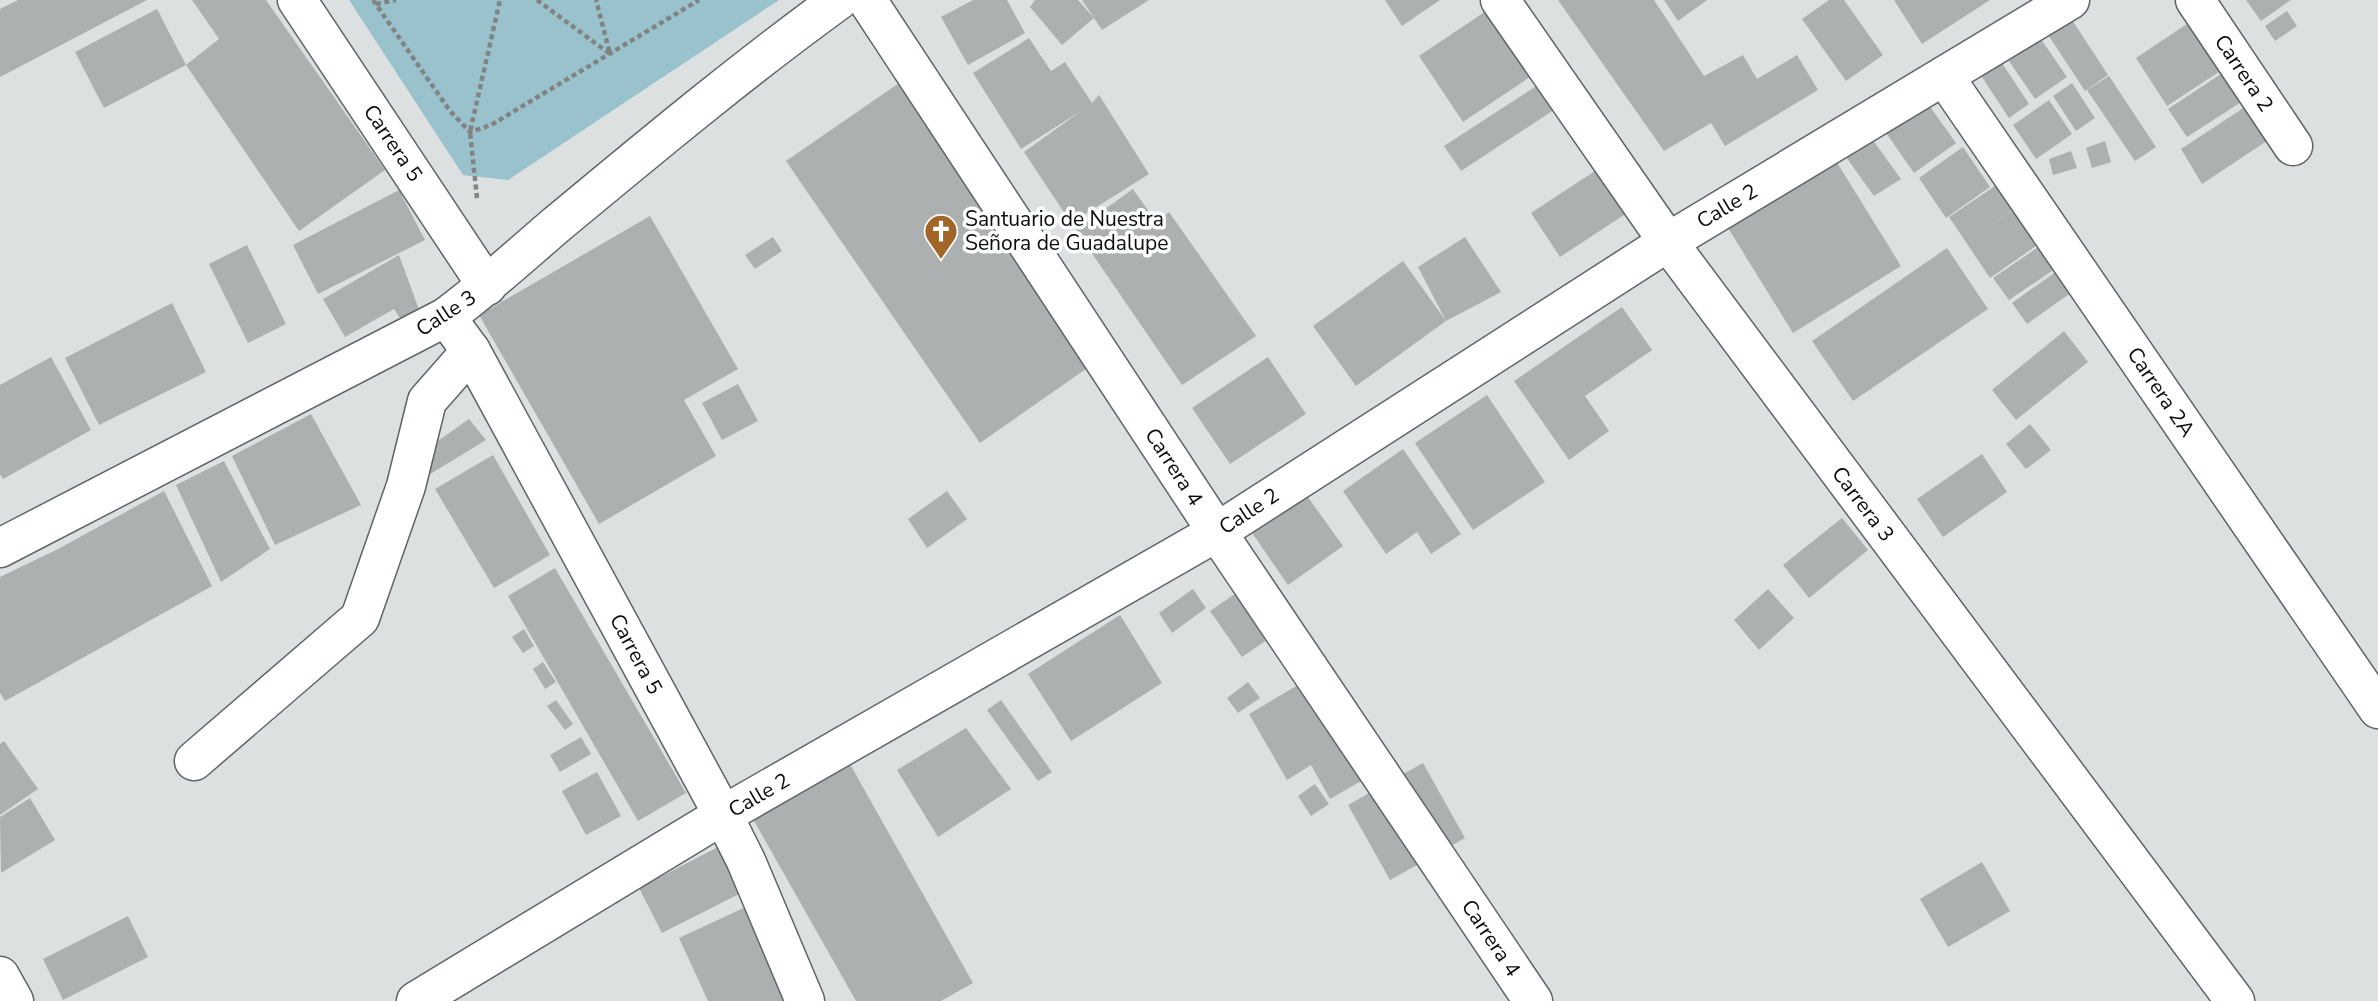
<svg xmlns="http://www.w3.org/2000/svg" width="2378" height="1001" viewBox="0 0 2378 1001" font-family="'Nunito Sans',sans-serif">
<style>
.green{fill:#99c2cc}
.building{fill:#adb0b1}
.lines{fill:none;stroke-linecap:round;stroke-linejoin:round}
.minor-casing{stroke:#616464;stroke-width:41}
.path{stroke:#818485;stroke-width:4.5;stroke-dasharray:5 3.5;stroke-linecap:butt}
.minor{stroke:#fff;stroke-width:38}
.labels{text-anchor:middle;stroke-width:7;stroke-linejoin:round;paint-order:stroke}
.street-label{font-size:21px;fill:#0b0c0c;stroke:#fff}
.poi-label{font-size:21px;fill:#0b0c0c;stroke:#fff;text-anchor:start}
</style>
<rect width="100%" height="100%" fill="#dce0e1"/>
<path class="green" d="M 349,0 L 779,0 L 508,180 L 463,175 Z"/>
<g class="building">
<path d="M 18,0 L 147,0 L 0,77 L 0,9 Z"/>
<path d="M 192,0 L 266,0 L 385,170 L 299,231 L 186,65 L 219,39 Z"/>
<path d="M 973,0 L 1007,0 L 1025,33 L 968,65 L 941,17 Z"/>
<path d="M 1035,0 L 1078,0 L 1094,18 L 1062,45 L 1030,7 Z"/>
<path d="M 1082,0 L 1149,0 L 1102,30 Z"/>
<path d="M 1385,0 L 1440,0 L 1402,26 Z"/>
<path d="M 1558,0 L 1654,0 L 1704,76 L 1743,55 L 1757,79 L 1797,55 L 1818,90 L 1725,146 L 1711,123 L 1664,151 Z"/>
<path d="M 1664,0 L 1707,0 L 1678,21 Z"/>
<path d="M 1829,0 L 1844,0 L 1883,55 L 1846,81 L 1802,19 Z"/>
<path d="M 1894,0 L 1990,0 L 1922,44 Z"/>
<path d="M 2246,0 L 2291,0 L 2261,21 Z"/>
<path d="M 2063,6 L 2108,75 L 2085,91 L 2039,21 Z"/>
<path d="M 1492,7 L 1536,73 L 1463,122 L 1419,56 Z"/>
<path d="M 157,9 L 186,65 L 104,108 L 75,52 Z"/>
<path d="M 2287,11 L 2297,26 L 2275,41 L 2265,26 Z"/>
<path d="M 2199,16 L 2231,64 L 2167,106 L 2136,58 Z"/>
<path d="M 2032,26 L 2067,77 L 2035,99 L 2000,48 Z"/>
<path d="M 1029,38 L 1051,71 L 1065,62 L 1092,103 L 1099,95 L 1149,174 L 1071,223 L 1024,152 L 1081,111 L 1021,149 L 973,73 Z"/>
<path d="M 1994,51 L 2029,104 L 2009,118 L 1974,65 Z"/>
<path d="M 2233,66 L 2252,95 L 2187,137 L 2168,109 Z"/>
<path d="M 2109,76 L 2156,147 L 2135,161 L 2087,90 Z"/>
<path d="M 902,81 L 1096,362 L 980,443 L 786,161 Z"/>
<path d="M 2072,83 L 2095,118 L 2076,131 L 2053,96 Z"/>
<path d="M 1538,85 L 1554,110 L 1461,171 L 1444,146 Z"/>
<path d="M 1923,97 L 1956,143 L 1914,173 L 1882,127 Z"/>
<path d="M 2049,100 L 2072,134 L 2036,159 L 2013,125 Z"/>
<path d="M 2254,101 L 2276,135 L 2202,184 L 2181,149 Z"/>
<path d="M 1862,125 L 1901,179 L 1874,196 L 1836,143 Z"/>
<path d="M 2105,141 L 2111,162 L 2092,168 L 2086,148 Z"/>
<path d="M 1963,147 L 1990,187 L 1946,218 L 1919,178 Z"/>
<path d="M 2071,151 L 2077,168 L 2053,175 L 2049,159 Z"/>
<path d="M 1833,156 L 1901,266 L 1793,333 L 1725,223 Z"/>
<path d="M 1601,167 L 1630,211 L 1560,257 L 1531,213 Z"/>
<path d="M 2004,180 L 2021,204 L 1993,223 L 2019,206 L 2043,241 L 1990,278 L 1949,217 Z"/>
<path d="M 1133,189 L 1157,223 L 1169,212 L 1256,336 L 1182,385 L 1076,230 Z"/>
<path d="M 399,190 L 425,240 L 318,294 L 293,245 Z"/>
<path d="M 650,216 L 738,369 L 684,400 L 716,456 L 599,524 L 479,315 Z"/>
<path d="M 773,237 L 782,251 L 755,269 L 745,255 Z"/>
<path d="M 1465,237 L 1501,292 L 1446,321 L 1356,386 L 1313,326 L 1403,261 L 1446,321 L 1418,267 Z"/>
<path d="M 2047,241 L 2062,264 L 2009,300 L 1993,278 Z"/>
<path d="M 247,245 L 286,324 L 248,343 L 209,264 Z"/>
<path d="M 1947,248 L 1988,309 L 1853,401 L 1812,341 Z"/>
<path d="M 399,255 L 421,315 L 402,321 L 394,309 L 345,337 L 323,299 Z"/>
<path d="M 2057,271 L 2072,292 L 2027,324 L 2012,303 Z"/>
<path d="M 172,303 L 206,372 L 99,425 L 65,358 Z"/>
<path d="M 1622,307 L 1652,350 L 1585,396 L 1609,431 L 1569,460 L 1514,381 Z"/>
<path d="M 2064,331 L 2088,362 L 2016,420 L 1992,390 Z"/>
<path d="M 51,357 L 91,430 L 3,479 L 0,474 L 0,385 Z"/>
<path d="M 1268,357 L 1306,414 L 1230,464 L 1192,408 Z"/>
<path d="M 738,384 L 758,421 L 722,440 L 702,403 Z"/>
<path d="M 1487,395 L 1545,482 L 1473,530 L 1415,443 Z"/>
<path d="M 311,414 L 361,505 L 275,545 L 232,456 Z"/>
<path d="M 469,419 L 486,440 L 427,476 L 418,455 Z"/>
<path d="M 2030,424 L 2051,450 L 2026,469 L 2006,444 Z"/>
<path d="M 1403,449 L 1461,534 L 1431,554 L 1417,532 L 1386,554 L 1343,491 Z"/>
<path d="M 1982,454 L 2007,492 L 1943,537 L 1917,499 Z"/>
<path d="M 493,455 L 550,555 L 494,588 L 435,489 Z"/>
<path d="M 224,461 L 270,549 L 221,582 L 176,485 Z"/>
<path d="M 1302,489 L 1343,546 L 1288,585 L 1248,527 Z"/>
<path d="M 164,491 L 212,586 L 5,701 L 0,693 L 0,577 L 58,549 Z"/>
<path d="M 947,491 L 967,519 L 927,548 L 908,519 Z"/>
<path d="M 1842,518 L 1868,550 L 1809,598 L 1783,565 Z"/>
<path d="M 555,568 L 686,793 L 638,821 L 508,596 Z"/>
<path d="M 1248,585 L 1280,631 L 1242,657 L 1210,611 Z"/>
<path d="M 1193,589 L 1206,608 L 1172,633 L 1159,613 Z"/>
<path d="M 1768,589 L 1794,618 L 1759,650 L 1734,620 Z"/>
<path d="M 1120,615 L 1162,683 L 1071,741 L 1028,674 Z"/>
<path d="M 524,629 L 534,646 L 523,653 L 512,637 Z"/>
<path d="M 543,662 L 556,682 L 545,689 L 533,669 Z"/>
<path d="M 1310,678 L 1368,777 L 1330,799 L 1311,765 L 1287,780 L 1249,714 Z"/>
<path d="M 1248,682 L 1260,698 L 1238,713 L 1227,698 Z"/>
<path d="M 556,700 L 573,724 L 565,730 L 547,706 Z"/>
<path d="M 1001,700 L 1052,772 L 1038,781 L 987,710 Z"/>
<path d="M 966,728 L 1011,789 L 938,837 L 897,770 Z"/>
<path d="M 581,737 L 591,754 L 560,772 L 550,755 Z"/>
<path d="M 4,741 L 38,789 L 0,815 L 0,744 Z"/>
<path d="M 846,757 L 973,983 L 941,1001 L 856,1001 L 749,812 Z"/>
<path d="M 1423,763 L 1465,838 L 1390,880 L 1348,805 Z"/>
<path d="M 597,772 L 621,816 L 586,835 L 562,791 Z"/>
<path d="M 1315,784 L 1329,804 L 1311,816 L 1298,796 Z"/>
<path d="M 30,798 L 55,840 L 1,873 L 0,817 Z"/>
<path d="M 718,847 L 741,893 L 662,933 L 639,888 Z"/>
<path d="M 1982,862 L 2010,911 L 1948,947 L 1920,899 Z"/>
<path d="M 750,905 L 794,1001 L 708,1001 L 679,938 Z"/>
<path d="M 128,916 L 148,957 L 63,1000 L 43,959 Z"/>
</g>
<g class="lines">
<defs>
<g id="minor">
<path d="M 297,0 L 487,286"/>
<path d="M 867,0 L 1217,532 L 1533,1001"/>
<path d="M 1500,0 L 1668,242 L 2235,1001"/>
<path d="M 2195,0 L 2293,146"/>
<path d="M 1944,76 L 2378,709"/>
<path d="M 446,317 L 471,351 L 723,815 L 746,861 L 805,1001"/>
<path d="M 0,548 L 446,317 C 485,288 520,256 556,225 C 649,148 741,71 839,0"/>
<path d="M 194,761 L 360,618 L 406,486 L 427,401 L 471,351"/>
<path d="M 0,976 L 14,1001"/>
<path d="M 416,1001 L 723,815 L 1217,532 L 1668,242 L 2070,0"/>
</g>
</defs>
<use href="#minor" class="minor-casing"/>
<g class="path">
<path d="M 373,0 L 450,111 L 470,132 L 491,125 L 699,0"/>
<path d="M 537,0 L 610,54 L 596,0"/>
<path d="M 376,4 L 396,0"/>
<path d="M 477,198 L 470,132 L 500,0"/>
</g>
<use href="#minor" class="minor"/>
</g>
<defs>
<symbol id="church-pin" viewBox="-11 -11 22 30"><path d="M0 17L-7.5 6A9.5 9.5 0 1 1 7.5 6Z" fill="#a16627" stroke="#fff"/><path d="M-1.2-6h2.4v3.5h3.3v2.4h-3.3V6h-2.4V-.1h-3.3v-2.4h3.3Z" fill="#fff"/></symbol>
</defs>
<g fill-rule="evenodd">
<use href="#church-pin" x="922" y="212" width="38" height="52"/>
</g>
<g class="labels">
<g class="street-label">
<text transform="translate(2244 73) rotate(56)" y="7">Carrera 2</text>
<text transform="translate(393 143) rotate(56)" y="7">Carrera 5</text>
<text transform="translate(1727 206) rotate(-31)" y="7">Calle 2</text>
<text transform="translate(446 313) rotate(-33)" y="7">Calle 3</text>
<text transform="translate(2161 392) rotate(56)" y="7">Carrera 2A</text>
<text transform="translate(1174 467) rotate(57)" y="7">Carrera 4</text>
<text transform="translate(1863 504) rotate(53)" y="7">Carrera 3</text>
<text transform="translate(1249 511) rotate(-33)" y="7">Calle 2</text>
<text transform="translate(636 654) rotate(62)" y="7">Carrera 5</text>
<text transform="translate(759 795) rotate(-30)" y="7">Calle 2</text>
<text transform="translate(1491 938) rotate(56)" y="7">Carrera 4</text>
</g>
<g class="poi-label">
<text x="965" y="226">Santuario de Nuestra<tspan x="965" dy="24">Señora de Guadalupe</tspan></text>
</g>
</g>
</svg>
